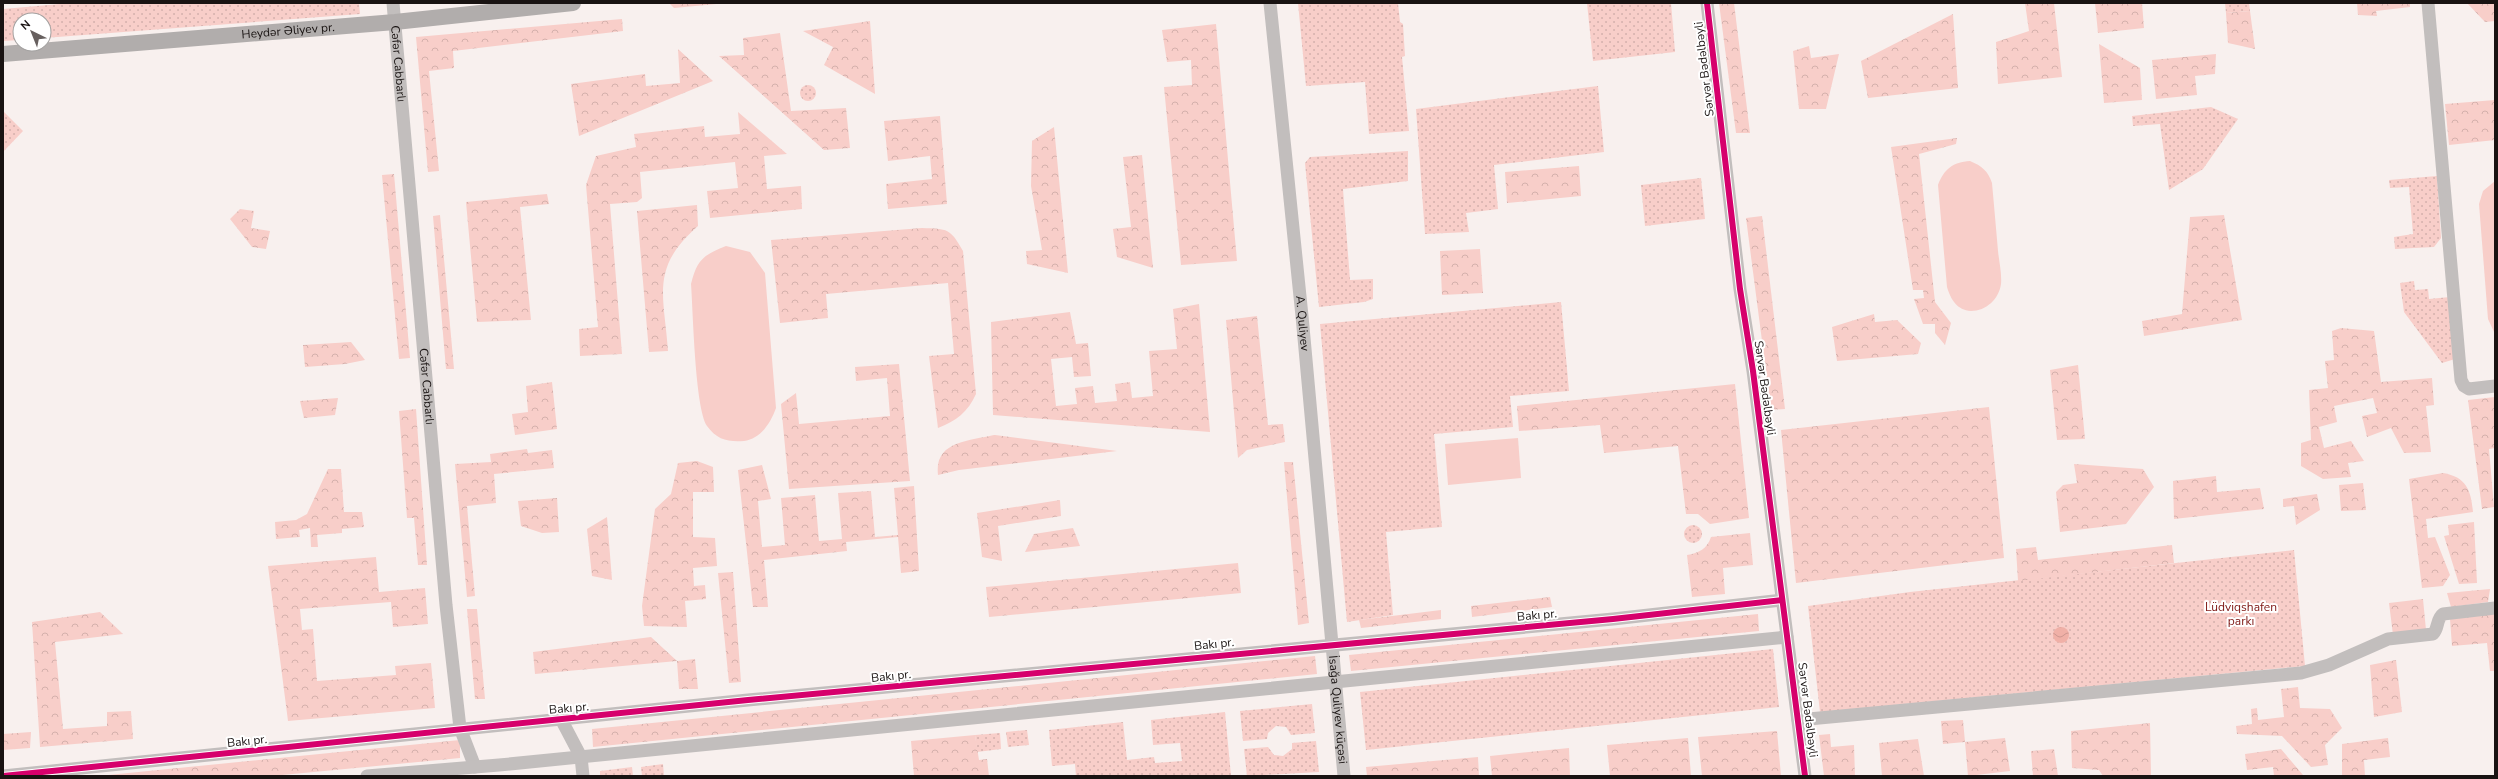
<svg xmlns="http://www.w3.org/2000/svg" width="2498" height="779" viewBox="0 0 2498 779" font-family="'Nunito Sans',sans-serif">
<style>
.grass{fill:url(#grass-dots)}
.forest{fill:url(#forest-crowns)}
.garden{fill:#f8cec9}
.water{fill:url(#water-waves)}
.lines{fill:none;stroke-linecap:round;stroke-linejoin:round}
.minor{stroke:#c2bebd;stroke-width:13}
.major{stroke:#b1adac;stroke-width:16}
.cycleway-casing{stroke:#fff;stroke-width:8}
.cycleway{stroke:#d6006c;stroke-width:6}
.labels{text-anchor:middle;stroke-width:4;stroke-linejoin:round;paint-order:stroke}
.street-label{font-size:12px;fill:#191312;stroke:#fff}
.park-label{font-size:12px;fill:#7d1613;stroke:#fff}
</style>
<defs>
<pattern id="grass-dots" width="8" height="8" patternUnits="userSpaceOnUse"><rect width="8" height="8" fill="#f8cec9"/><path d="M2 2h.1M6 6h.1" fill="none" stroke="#d4b0ac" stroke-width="1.8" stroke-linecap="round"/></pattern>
<pattern id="forest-crowns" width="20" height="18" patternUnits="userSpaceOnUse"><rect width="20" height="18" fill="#f8cec9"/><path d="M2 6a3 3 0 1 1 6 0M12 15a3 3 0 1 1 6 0" fill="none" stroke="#d4b0ac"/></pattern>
<pattern id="water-waves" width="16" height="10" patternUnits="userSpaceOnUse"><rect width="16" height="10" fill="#f0b0a7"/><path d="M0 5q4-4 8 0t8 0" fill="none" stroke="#cd968f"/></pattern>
</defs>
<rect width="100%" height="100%" fill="#f8f0ee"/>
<g class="grass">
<path d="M 71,3 L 359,3 L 360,14 L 44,38 L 44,20 L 20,20 L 20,40 L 3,41 L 3,9 Z"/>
<path d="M 1298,3 L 1398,3 L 1400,22 L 1403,24 L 1405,56 L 1402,57 L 1409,131 L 1369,134 L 1365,82 L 1306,86 Z"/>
<path d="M 1587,3 L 1671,3 L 1675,52 L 1593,61 Z"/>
<path d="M 2225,3 L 2249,3 L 2250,11 L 2226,13 Z"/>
<circle cx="808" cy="93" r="8"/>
<path d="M 1598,86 L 1604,152 L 1494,165 L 1498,209 L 1466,213 L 1469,232 L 1425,234 L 1416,109 Z"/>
<path d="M 2211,107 L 2238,119 L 2203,169 L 2169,190 L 2160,124 L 2133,126 L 2132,116 Z"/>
<path d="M 3,111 L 23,131 L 3,152 Z"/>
<path d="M 1408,151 L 1408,181 L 1343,189 L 1350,280 L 1373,279 L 1373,299 L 1364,302 L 1319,307 L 1305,163 L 1310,157 Z"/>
<path d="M 2437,176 L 2441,238 L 2434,247 L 2395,249 L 2394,237 L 2413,234 L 2409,187 L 2390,188 L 2389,180 Z"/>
<path d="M 1701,178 L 1705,219 L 1645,226 L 1641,185 Z"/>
<path d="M 2414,281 L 2415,290 L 2428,289 L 2429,299 L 2450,297 L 2455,359 L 2442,363 L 2404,312 L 2400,283 Z"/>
<path d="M 1561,302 L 1569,391 L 1510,396 L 1513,427 L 1434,434 L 1442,527 L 1386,532 L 1393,615 L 1347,622 L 1320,324 Z"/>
<circle cx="1693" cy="534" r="9"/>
<path d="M 2294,550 L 2305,666 L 1820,712 L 1808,606 L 1910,592 Z"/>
<path d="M 1773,649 L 1779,707 L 1366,750 L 1360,692 Z"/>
<path d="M 1312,704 L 1315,733 L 1291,735 L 1286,727 L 1276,726 L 1268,733 L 1267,739 L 1243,741 L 1240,711 Z"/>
<path d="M 1225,712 L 1231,776 L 1076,776 L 1075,764 L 1052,766 L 1049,730 L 1123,722 L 1127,760 L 1154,757 L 1155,763 L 1182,761 L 1180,743 L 1153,745 L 1151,720 Z"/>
<path d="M 1027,730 L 1029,745 L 1008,747 L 1006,732 Z"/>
<path d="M 1000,733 L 1001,749 L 977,752 L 975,735 Z"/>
<path d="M 1316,741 L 1319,772 L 1247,776 L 1244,749 L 1268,747 L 1274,755 L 1283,756 L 1292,749 L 1292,743 Z"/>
<path d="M 663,764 L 664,776 L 642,776 L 641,767 Z"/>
<path d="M 632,767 L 633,776 L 600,776 L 600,771 Z"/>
</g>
<g class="forest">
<path d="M 669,3 L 727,3 L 674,8 Z"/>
<path d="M 1719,3 L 1734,3 L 1750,133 L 1736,133 Z"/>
<path d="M 2025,3 L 2054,3 L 2062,77 L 1998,84 L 1996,42 L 2029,31 Z"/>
<path d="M 2095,3 L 2142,3 L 2144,28 L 2098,33 Z"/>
<path d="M 2357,3 L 2410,3 L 2410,7 L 2376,11 L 2377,16 L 2358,15 Z"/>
<path d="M 2467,3 L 2495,3 L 2495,21 L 2485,22 Z"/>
<path d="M 2250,11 L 2255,49 L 2228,43 L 2226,13 Z"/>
<path d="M 1953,14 L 1958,88 L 1868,98 L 1861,61 Z"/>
<path d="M 622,19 L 623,31 L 453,51 L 454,68 L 429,71 L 439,171 L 428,172 L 416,37 Z"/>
<path d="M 870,21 L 875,94 L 824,65 L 833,47 L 803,31 Z"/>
<path d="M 1216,24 L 1237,261 L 1181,265 L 1164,87 L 1192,85 L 1191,60 L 1167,62 L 1162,30 Z"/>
<path d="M 780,33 L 791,111 L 846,108 L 850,148 L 824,150 L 719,56 L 744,55 L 743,38 Z"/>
<path d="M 2099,44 L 2140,68 L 2142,100 L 2104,103 Z"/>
<path d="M 1809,46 L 1811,58 L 1839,54 L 1826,109 L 1799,109 L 1793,51 Z"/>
<path d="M 678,49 L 713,81 L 579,136 L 571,84 L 645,74 L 646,86 L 680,83 Z"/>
<path d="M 2216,54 L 2215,74 L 2195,76 L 2197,95 L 2156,99 L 2152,60 Z"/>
<path d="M 2495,100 L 2495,140 L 2449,145 L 2445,104 Z"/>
<path d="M 738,112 L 787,154 L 764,156 L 767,189 L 801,186 L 802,209 L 710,218 L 707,191 L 738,188 L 735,162 L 640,172 L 642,198 L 637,202 L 610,204 L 622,354 L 580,356 L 579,329 L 598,327 L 586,185 L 596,156 L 636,147 L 634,134 L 704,126 L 705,137 L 740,134 Z"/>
<path d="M 940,116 L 947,204 L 888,209 L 886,184 L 932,179 L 930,156 L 888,161 L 884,121 Z"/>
<path d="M 1054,127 L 1068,273 L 1027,264 L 1026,251 L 1042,250 L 1031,186 L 1032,141 Z"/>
<path d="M 1957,138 L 1956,144 L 1919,154 L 1935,302 L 1951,323 L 1945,345 L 1935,333 L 1935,324 L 1923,324 L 1914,299 L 1924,298 L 1923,290 L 1913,290 L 1891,147 Z"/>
<path d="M 1142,155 L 1153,268 L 1117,257 L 1113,229 L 1131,227 L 1123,157 Z"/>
<path d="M 1579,166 L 1581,196 L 1507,203 L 1505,172 Z"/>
<path d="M 394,174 L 410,358 L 399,359 L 382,175 Z"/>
<path d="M 547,194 L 549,204 L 520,207 L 531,320 L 477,322 L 466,202 Z"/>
<path d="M 697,205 L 698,226 C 650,268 664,294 668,351 L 649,352 L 637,211 Z"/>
<path d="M 240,209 L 254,211 L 251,228 L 270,231 L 266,249 L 252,247 L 230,219 Z"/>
<path d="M 440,215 L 454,369 L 446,369 L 433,216 Z"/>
<path d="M 2224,215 L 2242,320 L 2144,336 L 2142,321 L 2182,314 L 2190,217 Z"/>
<path d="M 1762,216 L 1785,409 L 1771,410 L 1746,218 Z"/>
<path d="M 922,228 C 948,229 950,228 963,251 L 976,394 C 968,412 956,421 938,428 L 929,356 L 954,354 L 948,283 L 826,294 L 828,318 L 780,323 L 771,240 Z"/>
<path d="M 1480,249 L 1483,293 L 1442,295 L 1440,251 Z"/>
<path d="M 1199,304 L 1210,432 L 993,415 L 991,322 L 1070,312 L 1076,344 L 1088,343 L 1091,376 L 1074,377 L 1072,357 L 1051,359 L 1056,406 L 1077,404 L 1075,388 L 1093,386 L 1095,403 L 1117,401 L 1115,384 L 1130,382 L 1132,398 L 1153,396 L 1149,351 L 1177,349 L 1173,309 Z"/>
<path d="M 1874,314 L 1875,322 L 1897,320 L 1921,343 L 1918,354 L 1837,361 L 1832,327 Z"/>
<path d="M 1257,316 L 1268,425 L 1283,424 L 1285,442 L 1247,450 L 1238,458 L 1226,320 Z"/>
<path d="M 2341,328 L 2374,331 L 2381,382 L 2432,378 L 2434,405 L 2426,406 L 2431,452 L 2404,453 L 2391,428 L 2367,437 L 2362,416 L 2377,413 L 2373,398 L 2334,406 L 2337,422 L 2319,427 L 2324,448 L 2351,441 L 2364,461 L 2348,463 L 2351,477 L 2323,479 L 2301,466 L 2301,443 L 2311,440 L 2309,390 L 2328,388 L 2325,361 L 2334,360 L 2332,331 Z"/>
<path d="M 351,342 L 365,360 L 345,364 L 305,367 L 303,345 Z"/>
<path d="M 899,364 L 910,481 L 789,489 L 781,404 L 796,393 L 799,424 L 890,416 L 887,378 L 856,381 L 855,367 Z"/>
<path d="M 2078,365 L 2085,439 L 2057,440 L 2050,370 Z"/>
<path d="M 552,382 L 557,429 L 515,435 L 512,414 L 528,412 L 526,386 Z"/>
<path d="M 1735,384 L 1749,518 L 1710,524 L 1698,514 L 1686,514 L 1678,446 L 1604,453 L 1600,425 L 1519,431 L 1517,406 Z"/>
<path d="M 2495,397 L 2495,448 L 2489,449 L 2494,507 L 2482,509 L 2468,400 Z"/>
<path d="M 338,398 L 335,415 L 304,418 L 300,401 Z"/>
<path d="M 1989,407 L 2004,558 L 1796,583 L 1781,430 Z"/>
<path d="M 416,409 L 427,565 L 418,565 L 414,518 L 407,518 L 399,411 Z"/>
<path d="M 994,435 L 995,435 L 1117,451 L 959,470 L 938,475 C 934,441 969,441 994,435 Z"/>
<path d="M 527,449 L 528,453 L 552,450 L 554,468 L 494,474 L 496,503 L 467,506 L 475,596 L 467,597 L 455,464 L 491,462 L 490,454 Z"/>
<path d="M 697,461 L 713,467 L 714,492 L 693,492 L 693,537 L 715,538 L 717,566 L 693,568 L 694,586 L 705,585 L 706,599 L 685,601 L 687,627 L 644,626 L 642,606 L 655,509 L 671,494 L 678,463 Z"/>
<path d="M 1284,462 L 1293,462 L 1309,623 L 1298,625 Z"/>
<path d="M 2074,464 L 2143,469 L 2154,487 L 2126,524 L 2060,532 L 2056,492 L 2063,485 L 2077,483 Z"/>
<path d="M 762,465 L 771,499 L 758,501 L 762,547 L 785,545 L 781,498 L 815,495 L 819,541 L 842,539 L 838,493 L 871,491 L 875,537 L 898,535 L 894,488 L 914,486 L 919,571 L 901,573 L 898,537 L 846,542 L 847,551 L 764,560 L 768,607 L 753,607 L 738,470 Z"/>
<path d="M 328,469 L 341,469 L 344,512 L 362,512 L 364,527 L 342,529 L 342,533 L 317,535 L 318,547 L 311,547 L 310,528 L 299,530 L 300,537 L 276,539 L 275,522 L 296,520 L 307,514 Z"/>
<path d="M 2443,473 C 2467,477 2471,491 2473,512 L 2426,519 L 2428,538 L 2435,537 L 2450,575 L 2443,586 L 2422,588 L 2409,479 Z"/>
<path d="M 2216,476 L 2217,492 L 2260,488 L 2264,509 L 2174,519 L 2173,481 Z"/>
<path d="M 2363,483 L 2366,510 L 2341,511 L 2339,485 Z"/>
<path d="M 2317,494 L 2320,510 L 2296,525 L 2294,506 L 2283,507 L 2283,499 Z"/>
<path d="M 557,498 L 559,532 L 542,533 L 521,526 L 518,501 Z"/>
<path d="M 1060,500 L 1061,516 L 998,526 L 1002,561 L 982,557 L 977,513 Z"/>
<path d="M 607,517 L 612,580 L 592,576 L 587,529 Z"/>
<path d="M 2474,522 L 2477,583 L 2459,584 L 2444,536 L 2449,535 L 2448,525 Z"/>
<path d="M 1073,528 L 1080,546 L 1025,552 L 1034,534 Z"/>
<path d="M 1750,533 L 1753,565 L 1723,568 L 1725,594 L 1692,597 L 1687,555 C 1699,553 1707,549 1711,537 Z"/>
<path d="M 2172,545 L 2174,563 L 2018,581 L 2016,549 L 2036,547 L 2038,560 Z"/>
<path d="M 376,557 L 379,592 L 425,588 L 428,624 L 393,627 L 391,602 L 300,609 L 302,630 L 313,629 L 317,681 L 396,675 L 395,666 L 431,663 L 435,708 L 288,721 L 268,566 Z"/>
<path d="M 1238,563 L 1241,593 L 989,617 L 986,587 Z"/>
<path d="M 733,572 L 741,682 L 729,683 L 718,573 Z"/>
<path d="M 2490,589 L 2488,602 L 2451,607 L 2447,593 Z"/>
<path d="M 1550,597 L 1552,607 L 1472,617 L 1471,606 Z"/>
<path d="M 2423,599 L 2426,630 L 2393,635 L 2389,603 Z"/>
<path d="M 467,609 L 477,609 L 485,699 L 475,699 Z"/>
<path d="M 1441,610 L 1441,619 L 1361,628 L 1359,620 Z"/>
<path d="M 100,612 L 123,634 L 55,642 L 63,729 L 107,726 L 107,712 L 131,711 L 133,739 L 40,747 L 32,622 Z"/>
<path d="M 1758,614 L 1759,631 L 1351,671 L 1349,655 Z"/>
<path d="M 2495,614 L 2495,671 L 2490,671 L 2487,643 L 2452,646 L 2450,619 Z"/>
<path d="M 651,637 L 677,661 L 695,659 L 698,689 L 679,689 L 677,661 L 535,674 L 533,652 Z"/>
<path d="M 1315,656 L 1317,674 L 593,747 L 592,729 Z"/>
<path d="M 2396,660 L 2402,712 L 2374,717 L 2370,665 Z"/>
<path d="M 2298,687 L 2300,708 L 2330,709 L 2342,728 L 2325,745 L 2328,765 L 2311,767 L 2282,736 L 2237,734 L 2236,726 L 2252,724 L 2251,709 L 2257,708 L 2258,720 L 2284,717 L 2281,689 Z"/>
<path d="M 1963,720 L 1965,742 L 2005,738 L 2010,771 L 1968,776 L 1965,742 L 1943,744 L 1941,721 Z"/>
<path d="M 2150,723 L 2151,776 L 2103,776 L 2099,770 L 2072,768 L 2071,731 Z"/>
<path d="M 1777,731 L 1781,776 L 1702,776 L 1698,737 Z"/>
<path d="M 31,732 L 30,748 L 3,750 L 3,734 Z"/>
<path d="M 1830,734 L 1831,747 L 1854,745 L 1855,776 L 1824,776 L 1819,735 Z"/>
<path d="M 975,735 L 979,760 L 987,759 L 989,776 L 914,776 L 911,741 Z"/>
<path d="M 1688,738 L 1691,776 L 1610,776 L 1607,745 Z"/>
<path d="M 2388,738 L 2390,757 L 2364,760 L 2365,776 L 2342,776 L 2342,744 Z"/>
<path d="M 1918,739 L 1924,776 L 1882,776 L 1879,743 Z"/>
<path d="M 460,740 L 460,758 L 272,776 L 98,776 Z"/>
<path d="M 1569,748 L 1570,776 L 1492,776 L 1490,756 Z"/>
<path d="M 2054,749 L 2058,776 L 2033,776 L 2031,751 Z"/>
<path d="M 2281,749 L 2303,775 L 2274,776 L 2273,767 L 2247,770 L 2245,754 Z"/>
<path d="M 1478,757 L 1479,776 L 1367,776 L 1366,767 Z"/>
</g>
<g class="garden">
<path d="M 1970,161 C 1982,166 1988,171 1992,183 C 1994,205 1996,228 1998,251 C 1999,261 2002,274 2001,284 C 1999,299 1986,311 1971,311 C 1957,310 1951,300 1947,287 L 1938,185 C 1944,169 1953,162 1970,161 Z"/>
<path d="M 2495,181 L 2495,334 L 2488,319 L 2479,204 L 2483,191 Z"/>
<path d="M 726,246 L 750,252 L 765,273 L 776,408 C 771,422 761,439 744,441 C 728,442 717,440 707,426 C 695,408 693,311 691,284 C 697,260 703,255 726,246 Z"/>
<path d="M 1518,438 L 1521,478 L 1448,485 L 1445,444 Z"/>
</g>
<circle class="water" cx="2061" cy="635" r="8"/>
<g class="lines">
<g class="minor">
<path id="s1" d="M 393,3 L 446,605 L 460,728 L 475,767"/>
<path id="s2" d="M 1270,3 L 1302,316 L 1344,776"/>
<path d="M 1707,3 L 1740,289 L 1753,371 L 1805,776"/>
<path d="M 2428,3 L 2461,380 L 2464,386 L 2469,389 L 2495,386"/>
<path d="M 561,719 L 581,757 L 583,776"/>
<path d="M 1798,720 L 2301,673 L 2329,665 L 2388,639 L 2433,634 C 2439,628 2436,619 2443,614 L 2495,608"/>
<path d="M 3,776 L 748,700 L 1613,619 L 1782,600"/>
<path d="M 367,776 L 499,765 L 1787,637"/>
</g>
<path class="major" id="s3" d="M 3,54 L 395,22 L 573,3"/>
<defs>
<g id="cycleway">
<path d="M 1707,3 L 1740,289 L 1753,371 L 1805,776"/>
<path d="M 3,776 L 748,700 L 1613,619 L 1782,600"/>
</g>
</defs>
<use href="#cycleway" class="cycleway-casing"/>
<use href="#cycleway" class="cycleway"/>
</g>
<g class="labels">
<g class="street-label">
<text dy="4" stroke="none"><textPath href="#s3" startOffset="286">Heydər Əliyev pr.</textPath></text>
<text dy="4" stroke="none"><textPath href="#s1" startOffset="61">Cəfər Cabbarlı</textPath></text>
<text transform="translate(1704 69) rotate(-97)" y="4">Sərvər Bədəlbəyli</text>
<text dy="4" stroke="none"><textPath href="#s2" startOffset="322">A. Quliyev</textPath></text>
<text dy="4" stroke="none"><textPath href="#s1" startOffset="385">Cəfər Cabbarlı</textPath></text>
<text transform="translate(1765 388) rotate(82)" y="4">Sərvər Bədəlbəyli</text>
<text transform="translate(1537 615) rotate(-5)" y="4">Bakı pr.</text>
<text transform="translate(1214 644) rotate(-6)" y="4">Bakı pr.</text>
<text transform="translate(891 676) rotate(-6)" y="4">Bakı pr.</text>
<text transform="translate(569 708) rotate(-5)" y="4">Bakı pr.</text>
<text dy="4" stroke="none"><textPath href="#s2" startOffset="710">İsağa Quliyev küçəsi</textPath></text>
<text transform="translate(1808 710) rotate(83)" y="4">Sərvər Bədəlbəyli</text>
<text transform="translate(247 741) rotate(-6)" y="4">Bakı pr.</text>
</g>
<g class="park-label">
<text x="2241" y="611">Lüdviqshafen<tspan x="2241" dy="14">parkı</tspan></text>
</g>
</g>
<rect width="2498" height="779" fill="none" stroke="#191312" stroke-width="8"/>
<g transform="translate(32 32) rotate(317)"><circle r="19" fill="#ffffff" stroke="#a3a1a0"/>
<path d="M0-3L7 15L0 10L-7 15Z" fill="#67605f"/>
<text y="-6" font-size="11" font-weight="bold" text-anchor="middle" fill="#191312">N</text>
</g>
</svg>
